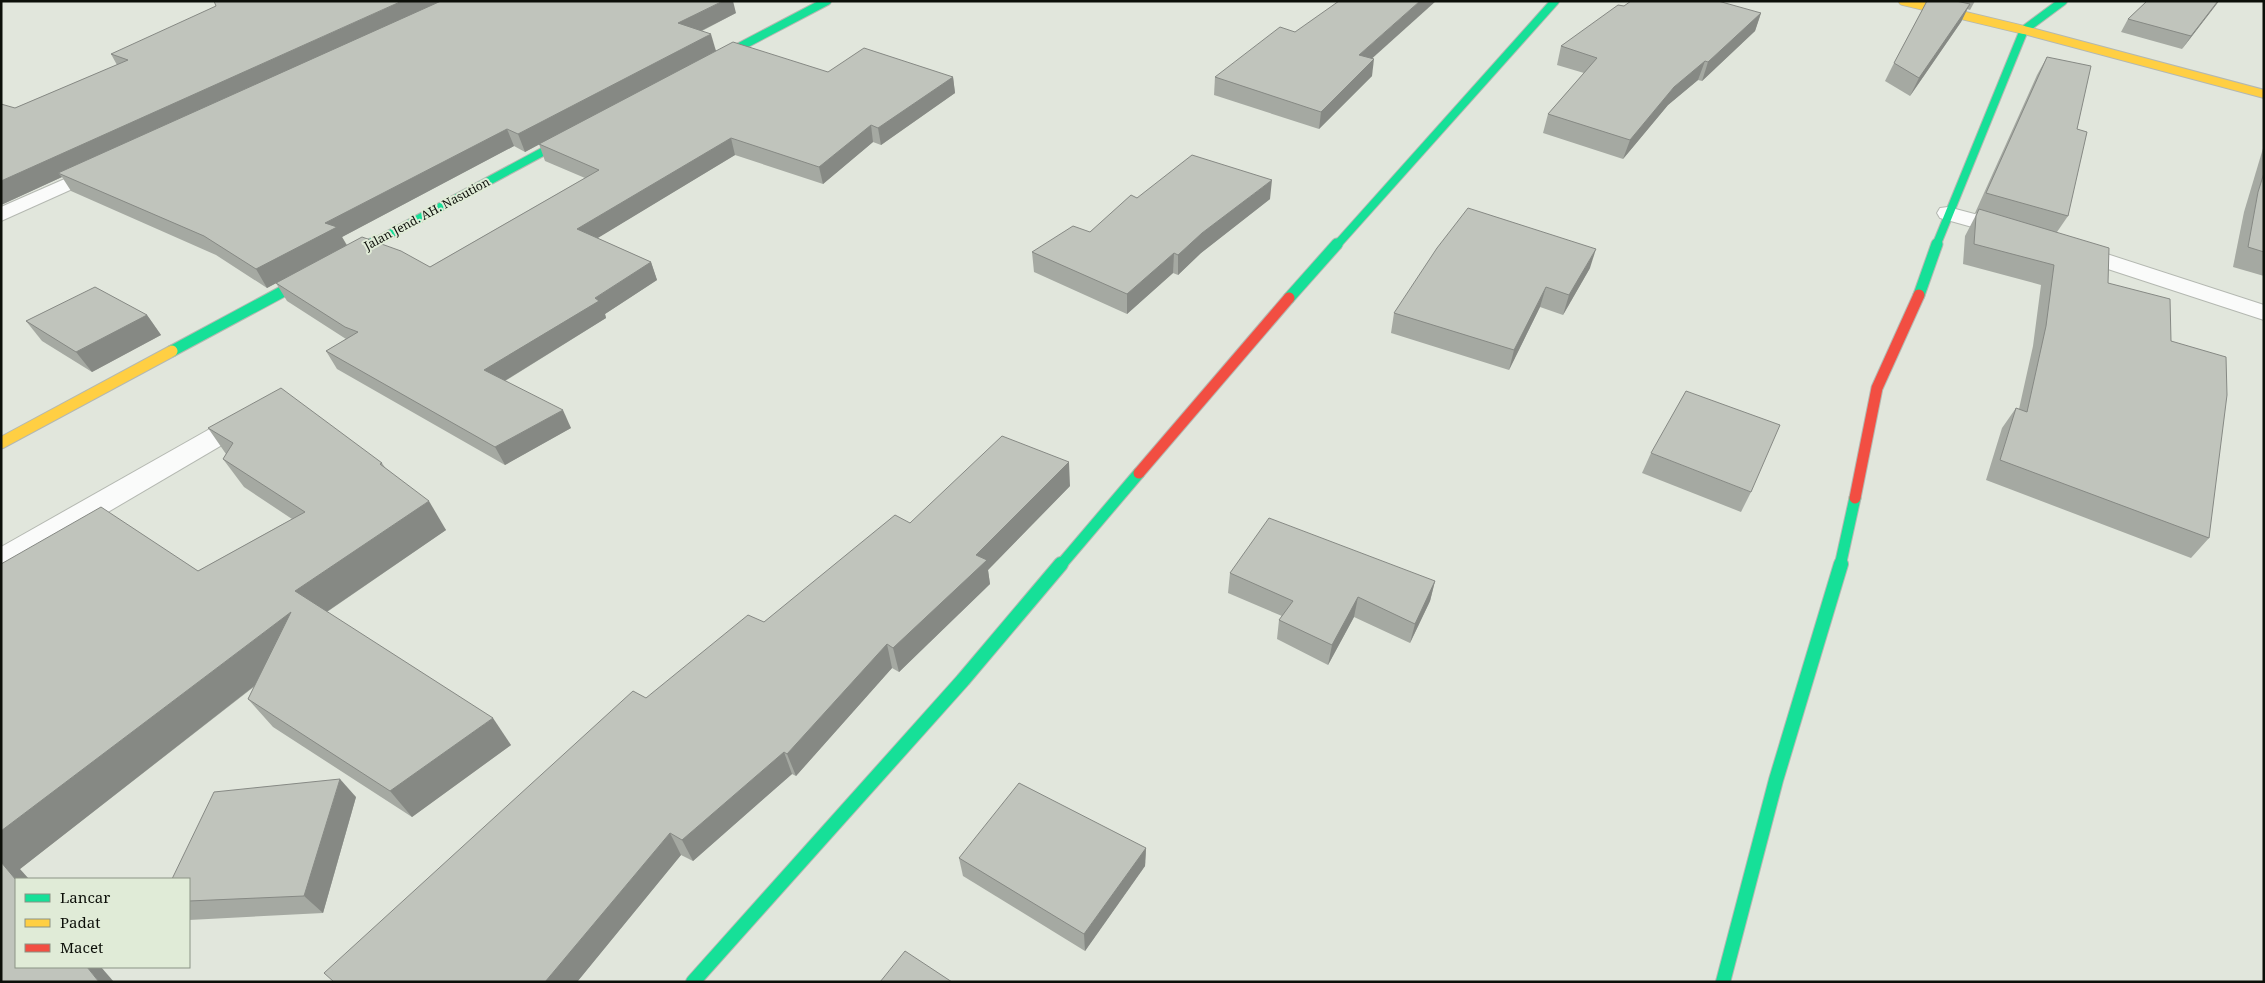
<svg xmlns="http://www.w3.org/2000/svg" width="2265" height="983" viewBox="0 0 2265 983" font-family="'Noto Serif',serif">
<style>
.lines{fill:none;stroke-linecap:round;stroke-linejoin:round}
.lane-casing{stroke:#b4b8b1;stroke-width:2}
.street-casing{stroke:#b4b8b1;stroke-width:2}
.fast-far2-casing{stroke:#b4b8b1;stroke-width:10}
.fast-far1-casing{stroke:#b4b8b1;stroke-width:13}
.fast-casing{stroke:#b4b8b1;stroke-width:16}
.slow-far1-casing{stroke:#b4b8b1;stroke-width:10}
.slow-casing{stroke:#b4b8b1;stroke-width:13}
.jam-casing{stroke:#b4b8b1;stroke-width:13}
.lane{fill:#fafbfa;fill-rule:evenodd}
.street{fill:#fafbfa;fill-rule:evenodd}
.fast-far2{stroke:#16e098;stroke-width:8}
.fast-far1{stroke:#16e098;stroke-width:11}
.fast{stroke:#16e098;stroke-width:14}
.slow-far1{stroke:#ffcf43;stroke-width:8}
.slow{stroke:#ffcf43;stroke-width:11}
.jam{stroke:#f24e42;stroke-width:11}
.wall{fill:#a5a9a2;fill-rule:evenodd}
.shaded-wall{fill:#868984}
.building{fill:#c0c4bc;stroke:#868984}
.labels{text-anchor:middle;stroke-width:4;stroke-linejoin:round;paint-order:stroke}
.far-street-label{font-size:12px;fill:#0c0f09;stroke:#e0ebd7}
</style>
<rect width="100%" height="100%" fill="#e1e6dc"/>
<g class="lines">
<defs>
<path id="lane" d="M 247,410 L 256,413 L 260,419 L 256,425 L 11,569 L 1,572 L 1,547 L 238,413 Z"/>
<g id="street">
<path d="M 101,163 L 108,165 L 111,169 L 108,173 L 1,221 L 1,207 Z"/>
<path d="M 1948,207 L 2016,225 L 2019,230 L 2016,235 L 2008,237 L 1940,218 L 1937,213 L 1940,208 Z"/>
<path d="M 2073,243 L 2264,305 L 2264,320 L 2065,255 L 2062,250 L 2065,245 Z"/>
</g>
<g id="fast-far2">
<path d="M 711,62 L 827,1"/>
<path d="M 368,246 L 574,135"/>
<path d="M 1336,246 L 1555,1"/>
<path d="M 1936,246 L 2024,30 L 2063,1"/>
</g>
<g id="fast-far1">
<path d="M 1919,295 L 1937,244"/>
<path d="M 1289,298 L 1337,244"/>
<path d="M 172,351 L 371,244"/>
<path d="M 1060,566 L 1139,473"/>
<path d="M 1840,566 L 1855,498"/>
</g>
<g id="fast">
<path d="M 693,982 L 963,680 L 1061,564"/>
<path d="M 1723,982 L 1776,780 L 1841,564"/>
</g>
<path id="slow-far1" d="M 1903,1 L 2024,30 L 2264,94"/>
<path id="slow" d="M 1,443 L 172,351"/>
<g id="jam">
<path d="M 1139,473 L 1289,298"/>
<path d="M 1855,498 L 1877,388 L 1919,295"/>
</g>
</defs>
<use href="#lane" class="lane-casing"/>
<use href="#street" class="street-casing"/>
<use href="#fast-far2" class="fast-far2-casing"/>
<use href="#fast-far1" class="fast-far1-casing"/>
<use href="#fast" class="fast-casing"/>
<use href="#slow-far1" class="slow-far1-casing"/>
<use href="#slow" class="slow-casing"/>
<use href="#jam" class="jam-casing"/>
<use href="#lane" class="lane"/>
<use href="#street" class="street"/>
<use href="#fast-far2" class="fast-far2"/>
<use href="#fast-far1" class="fast-far1"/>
<use href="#fast" class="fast"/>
<use href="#slow-far1" class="slow-far1"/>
<use href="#slow" class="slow"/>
<use href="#jam" class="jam"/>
</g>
<g class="wall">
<path d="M 1927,1 L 1975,1 L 1970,10 L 1967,9 L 1961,22 L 1910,96 L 1885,81 L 1894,63 Z"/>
<path d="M 2147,1 L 2219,1 L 2182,49 L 2121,32 L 2128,19 Z"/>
<path d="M 1624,6 L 1761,13 L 1755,31 L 1702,81 L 1698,80 L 1668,105 L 1623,159 L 1543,133 L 1548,114 L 1584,73 L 1557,65 L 1561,46 Z"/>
<path d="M 736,13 L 702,31 L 716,51 L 828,72 L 953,77 L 955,93 L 881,145 L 873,142 L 823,184 L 735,155 L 597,238 L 651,262 L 657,280 L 605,314 L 606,318 L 505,381 L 571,428 L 505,465 L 337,369 L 326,351 L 346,339 L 287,301 L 276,283 L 267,288 L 216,255 L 71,191 L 62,177 L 1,205 L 15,108 L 117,65 L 111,54 ZM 539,144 L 545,161 L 585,178 L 430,267 L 347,245 L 342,237 L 514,146 L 525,152 Z"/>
<path d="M 2047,57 L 2077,129 L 2068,216 L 2057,232 L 2108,283 L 2171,341 L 2209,538 L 2191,558 L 1986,480 L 2002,428 L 2016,408 L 2019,409 L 2033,346 L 2041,285 L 1963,264 L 1965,236 L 1977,213 L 1975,213 L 2037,75 Z"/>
<path d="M 1372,58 L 1372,76 L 1319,129 L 1214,95 L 1215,77 Z"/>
<path d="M 2264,145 L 2264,276 L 2233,267 L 2244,212 Z"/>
<path d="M 1137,198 L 1270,199 L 1201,253 L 1178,275 L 1173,273 L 1127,314 L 1034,272 L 1032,252 L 1090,232 Z"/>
<path d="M 1590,268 L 1563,315 L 1540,307 L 1509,370 L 1391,333 L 1394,313 Z"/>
<path d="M 147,315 L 161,335 L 92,372 L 42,341 L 26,321 Z"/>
<path d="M 208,428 L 382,463 L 386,469 L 446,530 L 327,612 L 511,745 L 412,817 L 273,727 L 248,699 L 255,686 L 20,869 L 1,982 L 1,564 L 198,571 L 292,519 L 244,487 L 223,459 L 226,454 Z"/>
<path d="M 1651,453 L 1751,492 L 1741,512 L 1642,473 Z"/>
<path d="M 1070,486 L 988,570 L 990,584 L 899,672 L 892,668 L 796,776 L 792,774 L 693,861 L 681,855 L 577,982 L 334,982 L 646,698 L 764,622 L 910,523 Z"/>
<path d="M 1230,573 L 1435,581 L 1430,601 L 1410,643 L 1354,617 L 1328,665 L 1277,639 L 1279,620 L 1282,616 L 1228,593 Z"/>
<path d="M 356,797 L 323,913 L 189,920 L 189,879 Z"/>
<path d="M 1146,848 L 1145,866 L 1085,951 L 963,876 L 959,858 Z"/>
</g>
<g class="shaded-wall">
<path d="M 402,1 L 446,1 L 58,173 L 62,177 L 1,205 L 1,181 Z"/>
<path d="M 723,1 L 733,1 L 736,13 L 683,40 L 678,23 Z"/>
<path d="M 1420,1 L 1436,1 L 1357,72 L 1359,55 Z"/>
<path d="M 2218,1 L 2219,1 L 2182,49 L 2191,36 Z"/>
<path d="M 1970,4 L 1961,22 L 1910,96 L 1919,78 Z"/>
<path d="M 1761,13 L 1755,31 L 1702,81 L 1708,62 Z"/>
<path d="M 711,34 L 716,51 L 525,152 L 518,134 Z"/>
<path d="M 1374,59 L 1372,76 L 1319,129 L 1321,112 Z"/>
<path d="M 1705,61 L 1698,80 L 1668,105 L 1623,159 L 1630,140 L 1674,87 Z"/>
<path d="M 953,77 L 955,93 L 881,145 L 878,128 Z"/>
<path d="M 871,125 L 873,142 L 823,184 L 819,167 Z"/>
<path d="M 507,129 L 514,146 L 342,237 L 347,246 L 267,288 L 256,269 L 325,223 Z"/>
<path d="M 731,138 L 735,155 L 583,247 L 577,229 Z"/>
<path d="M 1272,180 L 1270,199 L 1201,253 L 1178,275 L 1178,255 L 1202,233 Z"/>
<path d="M 1596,249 L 1590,268 L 1563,315 L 1569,295 Z"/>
<path d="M 1174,253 L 1173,273 L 1127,314 L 1127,294 Z"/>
<path d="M 651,262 L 657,280 L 605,314 L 606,318 L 493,388 L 484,370 Z"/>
<path d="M 1546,287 L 1540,307 L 1509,370 L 1514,350 Z"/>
<path d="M 147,315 L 161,335 L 92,372 L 76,352 Z"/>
<path d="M 563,410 L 571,428 L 505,465 L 495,447 Z"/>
<path d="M 1069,462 L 1070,486 L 988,570 L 990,584 L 899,672 L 893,648 L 976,555 Z"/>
<path d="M 429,501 L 446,530 L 316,619 L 295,591 Z"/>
<path d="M 1435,581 L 1430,601 L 1410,643 L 1415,624 Z"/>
<path d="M 1358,597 L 1354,617 L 1328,665 L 1332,645 Z"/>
<path d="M 291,612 L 313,640 L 20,869 L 29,879 L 16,879 L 16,880 L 1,862 L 1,831 Z"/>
<path d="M 887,644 L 892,668 L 796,776 L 787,754 Z"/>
<path d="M 493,718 L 511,745 L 412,817 L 390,791 Z"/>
<path d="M 784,752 L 792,774 L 693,861 L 682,840 Z"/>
<path d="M 340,779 L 356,797 L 323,913 L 304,896 Z"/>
<path d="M 670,833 L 681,855 L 577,982 L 545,982 Z"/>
<path d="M 1146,848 L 1145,866 L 1085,951 L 1084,934 Z"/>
<path d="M 87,967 L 101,967 L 114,982 L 99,982 Z"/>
</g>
<g class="building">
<path d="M 214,1 L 402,1 L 1,181 L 1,104 L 15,108 L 128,60 L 111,54 L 216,6 Z"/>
<path d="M 441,1 L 723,1 L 678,23 L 711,34 L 518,134 L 507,129 L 325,223 L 337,227 L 256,269 L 204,236 L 58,173 Z"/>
<path d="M 1339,1 L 1420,1 L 1359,55 L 1374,59 L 1321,112 L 1215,77 L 1280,27 L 1295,32 Z"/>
<path d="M 1631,1 L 1718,1 L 1761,13 L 1708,62 L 1705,61 L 1674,87 L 1630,140 L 1548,114 L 1597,58 L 1561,46 L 1618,5 L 1624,6 Z"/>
<path d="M 1927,1 L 1956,1 L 1970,4 L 1919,78 L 1894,63 Z"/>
<path d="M 2147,1 L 2218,1 L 2191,36 L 2128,19 Z"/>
<path d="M 733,42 L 828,72 L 864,48 L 953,77 L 878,128 L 871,125 L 819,167 L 731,138 L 577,229 L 651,262 L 595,298 L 599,301 L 484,370 L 563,410 L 495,447 L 326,351 L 358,332 L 345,327 L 276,283 L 362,237 L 401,251 L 430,267 L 599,170 L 539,144 Z"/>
<path d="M 2047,57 L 2091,66 L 2077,129 L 2087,132 L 2068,216 L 1986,193 Z"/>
<path d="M 1192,155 L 1272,180 L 1202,233 L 1178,255 L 1174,253 L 1127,294 L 1032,252 L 1073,226 L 1090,232 L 1131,195 L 1137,198 Z"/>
<path d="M 2264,173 L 2264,252 L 2248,247 L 2258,192 Z"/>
<path d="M 1468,208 L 1596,249 L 1569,295 L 1546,287 L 1514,350 L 1394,313 L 1437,248 Z"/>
<path d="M 1979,209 L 2109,248 L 2108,283 L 2170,299 L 2171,341 L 2226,357 L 2227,395 L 2209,538 L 2000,460 L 2016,408 L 2027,412 L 2046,326 L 2054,265 L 1974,244 L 1976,216 Z"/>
<path d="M 95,287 L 147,315 L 76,352 L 26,321 Z"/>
<path d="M 281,388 L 382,463 L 380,464 L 429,501 L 295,591 L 493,718 L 390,791 L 248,699 L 291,612 L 1,831 L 1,564 L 101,507 L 198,571 L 305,512 L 223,459 L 233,443 L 208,428 Z"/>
<path d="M 1686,391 L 1780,425 L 1751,492 L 1651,453 Z"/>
<path d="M 1002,436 L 1069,462 L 976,555 L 987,560 L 893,648 L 887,644 L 787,754 L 784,752 L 682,840 L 670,833 L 545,982 L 334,982 L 324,973 L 633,691 L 646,698 L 748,615 L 764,622 L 895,515 L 910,523 Z"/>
<path d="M 1269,518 L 1435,581 L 1415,624 L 1358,597 L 1332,645 L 1279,620 L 1293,601 L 1230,573 Z"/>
<path d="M 340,779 L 304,896 L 189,901 L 189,879 L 172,879 L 214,792 Z"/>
<path d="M 1019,783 L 1146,848 L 1084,934 L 959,858 Z"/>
<path d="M 1,862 L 16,880 L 16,967 L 87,967 L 99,982 L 1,982 Z"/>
<path d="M 905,951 L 952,982 L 880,982 Z"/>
</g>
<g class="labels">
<g class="far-street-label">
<text transform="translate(427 214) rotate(-28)" y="4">Jalan Jend. AH. Nasution</text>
</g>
</g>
<rect width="2265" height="983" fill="none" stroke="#0c0f09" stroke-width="5"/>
<rect x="15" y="878" width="175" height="90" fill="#e0ebd7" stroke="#8b9385"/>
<rect x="25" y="894" width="25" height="8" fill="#16e098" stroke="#8b9385"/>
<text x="60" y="903" font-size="15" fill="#0c0f09">Lancar</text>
<rect x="25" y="919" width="25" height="8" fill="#ffcf43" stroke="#8b9385"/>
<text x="60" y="928" font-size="15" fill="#0c0f09">Padat</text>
<rect x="25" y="944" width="25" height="8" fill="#f24e42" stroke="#8b9385"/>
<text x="60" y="953" font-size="15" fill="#0c0f09">Macet</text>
</svg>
